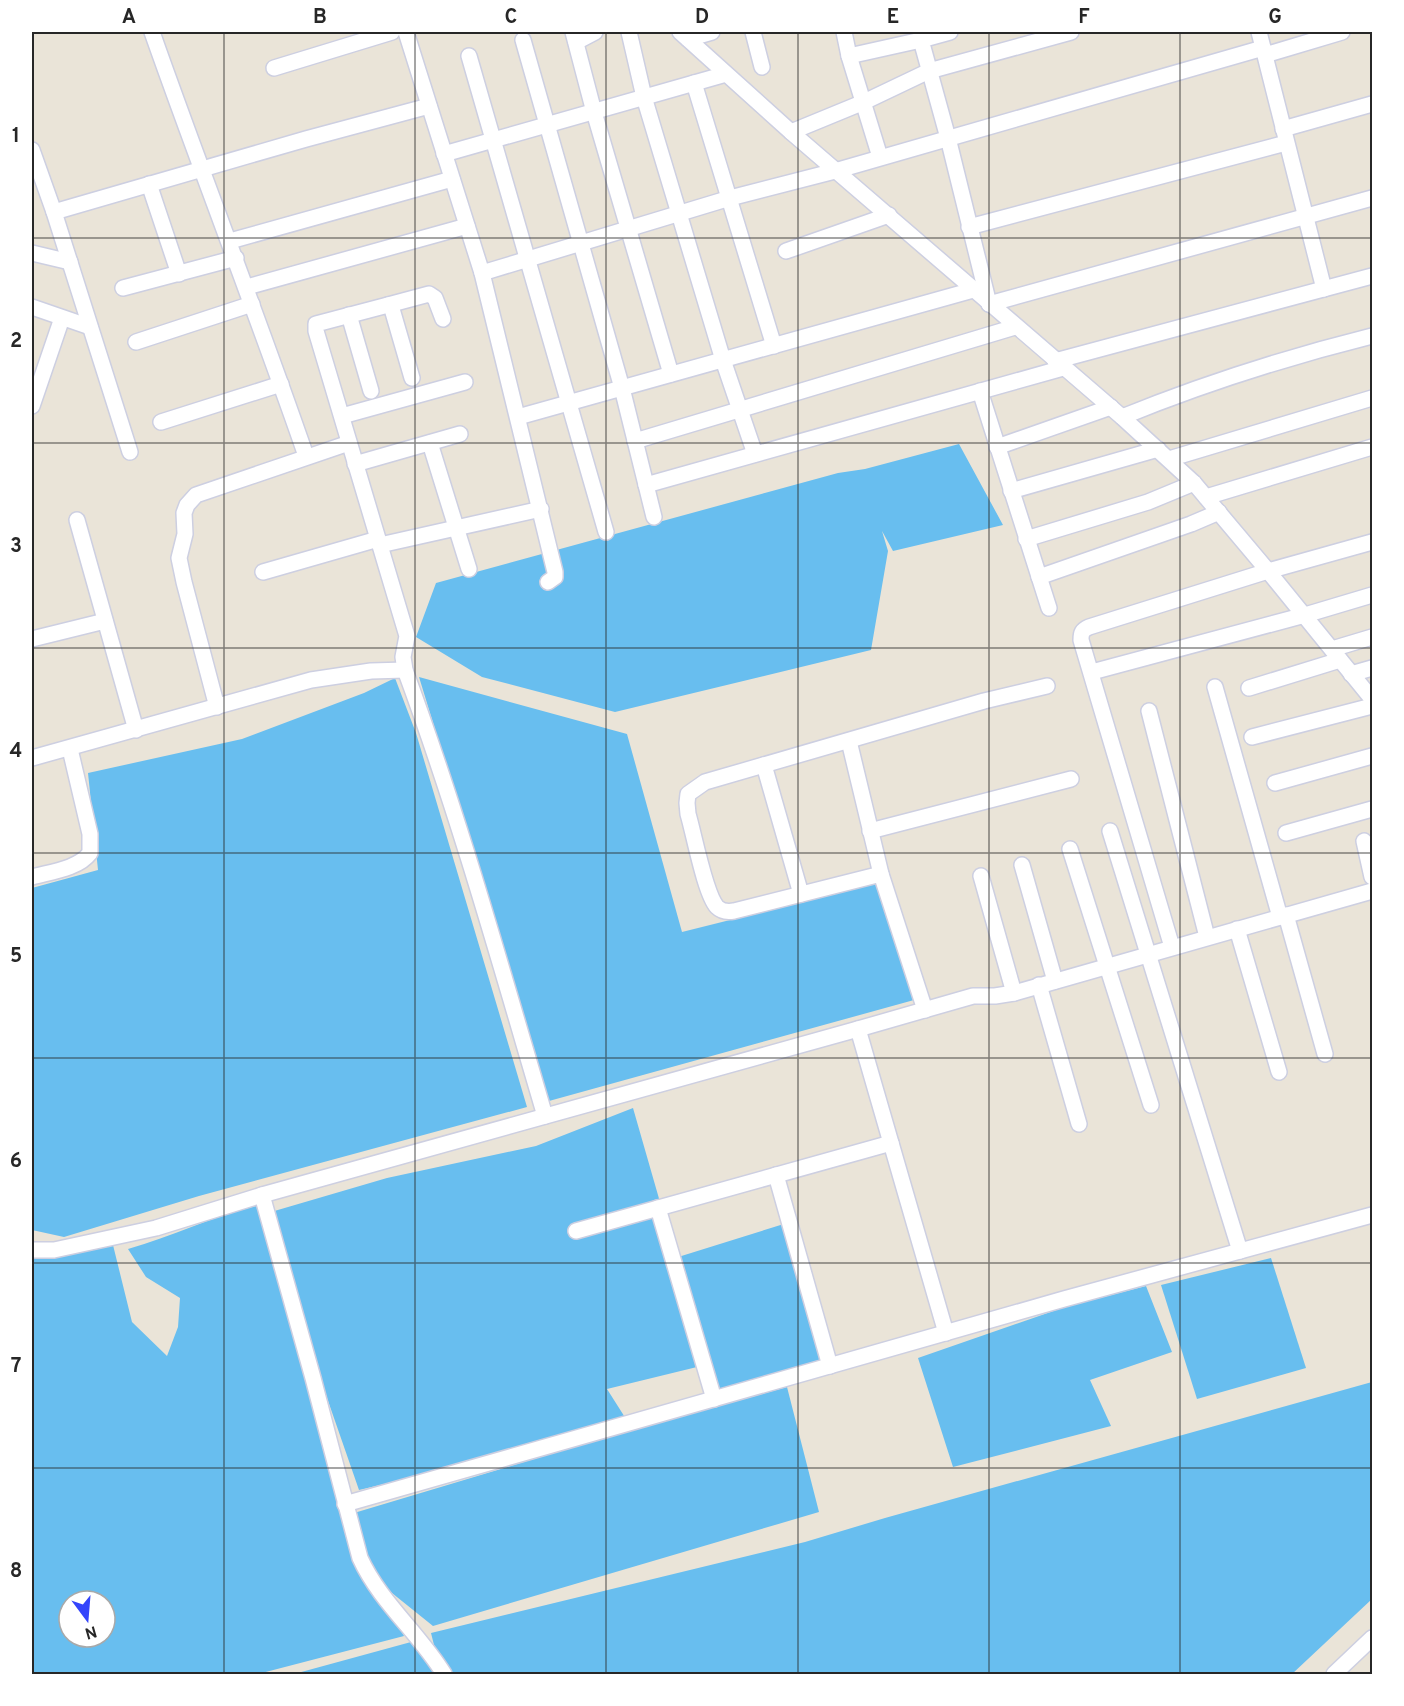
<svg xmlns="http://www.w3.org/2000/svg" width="1404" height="1706" viewBox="0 0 1404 1706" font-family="Overpass,sans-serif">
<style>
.water{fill:#68beef;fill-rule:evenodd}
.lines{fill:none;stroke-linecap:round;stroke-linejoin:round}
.street-casing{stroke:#cdcfe1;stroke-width:18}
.street{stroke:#fff;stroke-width:15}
.grid{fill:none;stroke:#272727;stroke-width:1.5;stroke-opacity:0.55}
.neatline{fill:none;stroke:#272727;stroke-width:2}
.grid-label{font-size:20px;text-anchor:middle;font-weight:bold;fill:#272727}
</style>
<rect width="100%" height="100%" fill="#eae4d8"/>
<g class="water">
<path d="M 959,444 L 1003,525 L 893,551 L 882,531 L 888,551 L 871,650 L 615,712 L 482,677 L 416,637 L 436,583 L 838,473 L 865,469 Z"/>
<path d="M 419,677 L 627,734 L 682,932 L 886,881 L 914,1000 L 549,1101 Z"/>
<path d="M 395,678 L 416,733 L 527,1107 L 199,1196 L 64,1237 L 32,1230 L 32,888 L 98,870 L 88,773 L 242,739 L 364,693 Z"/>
<path d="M 633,1108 L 666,1223 L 697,1367 L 607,1389 L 633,1430 L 787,1387 L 819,1512 L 433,1626 L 382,1585 L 404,1636 L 258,1674 L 32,1674 L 32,1256 L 113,1245 L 132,1322 L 167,1356 L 178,1327 L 180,1298 L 146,1277 L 128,1249 C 173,1236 215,1215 260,1205 L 354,1513 L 621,1433 L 469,1464 L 359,1490 L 310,1349 L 271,1212 L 387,1178 L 536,1146 ZM 69,1601 L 105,1601 L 105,1637 L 69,1637 Z"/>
<path d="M 787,1223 L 821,1363 L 713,1393 L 675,1258 Z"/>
<path d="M 1271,1258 L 1306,1368 L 1197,1399 L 1161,1285 Z"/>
<path d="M 1146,1286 L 1172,1352 L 1090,1380 L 1111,1426 L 953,1467 L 918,1358 L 1065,1307 Z"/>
<path d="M 1372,1382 L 1372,1599 L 1292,1674 L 447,1674 L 437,1657 L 431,1633 L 805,1542 L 885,1518 Z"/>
<path d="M 422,1639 L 436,1674 L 294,1674 Z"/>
</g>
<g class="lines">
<defs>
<g id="street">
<path d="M 152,32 C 202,174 257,314 306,456"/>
<path d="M 406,32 L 482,273 L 555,572 L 555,577 L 548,582"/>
<path d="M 573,32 L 594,112 L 671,374"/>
<path d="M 629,32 L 644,97 L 723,360 L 755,454"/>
<path d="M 680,32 L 791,132 L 1122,417 L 1194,483 L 1268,571 L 1372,699"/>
<path d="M 753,32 L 762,67"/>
<path d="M 844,32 L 849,56 L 880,157"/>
<path d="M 950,32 L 921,40 L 948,138 L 989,304"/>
<path d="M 1259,32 L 1324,289"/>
<path d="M 688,39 L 712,32"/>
<path d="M 523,40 L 622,388 L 654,517"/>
<path d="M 576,42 L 595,32"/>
<path d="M 1265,55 L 1342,32"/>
<path d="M 469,56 L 606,532"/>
<path d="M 849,56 L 921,40"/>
<path d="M 274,68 L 392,32"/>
<path d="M 694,83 L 774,346"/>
<path d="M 1283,129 L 1372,104"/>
<path d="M 791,132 L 864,102 L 929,71 L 1071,32"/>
<path d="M 32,150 L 54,212 L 130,452"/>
<path d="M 444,154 L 726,74"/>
<path d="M 149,184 L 179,274"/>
<path d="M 54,212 L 306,139 L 429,106"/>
<path d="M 969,227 L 1286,143"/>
<path d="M 230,241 L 452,179"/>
<path d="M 786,251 L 889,215"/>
<path d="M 32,253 L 70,262"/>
<path d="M 482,273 L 730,198 L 835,171 L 1263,48"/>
<path d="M 247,287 L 467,226"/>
<path d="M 123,288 L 236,258"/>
<path d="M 989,304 L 1372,198"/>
<path d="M 388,305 L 429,294 L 435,298 L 443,319"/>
<path d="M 32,307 L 90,327"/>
<path d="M 349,315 L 371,391"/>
<path d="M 136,342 L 252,304"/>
<path d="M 1055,361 L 1372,276"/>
<path d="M 412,378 L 392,309 L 388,305 L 316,324 L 316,331 L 407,636 L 403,657 L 405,670 C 459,816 501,967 545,1116"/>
<path d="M 980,391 L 1049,608"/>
<path d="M 32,406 L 62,318"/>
<path d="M 342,416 L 465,382"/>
<path d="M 518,417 L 973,290"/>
<path d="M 1122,417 C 1203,384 1288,357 1372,336"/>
<path d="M 161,422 L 281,384"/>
<path d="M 635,441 L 1015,327"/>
<path d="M 430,443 L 469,569"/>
<path d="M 997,447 L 1111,407"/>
<path d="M 1169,459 L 1372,398"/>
<path d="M 355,464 L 460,434"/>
<path d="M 646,485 L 1063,368"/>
<path d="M 1011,491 L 1158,449"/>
<path d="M 1206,497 L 1372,447"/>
<path d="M 77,520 L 136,730"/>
<path d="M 1026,539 L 1148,502 L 1194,483"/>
<path d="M 380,545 L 541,509"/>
<path d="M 263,572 L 378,539"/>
<path d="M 1039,577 L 1191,524 L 1219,512"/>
<path d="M 32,639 L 105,621"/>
<path d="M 1332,649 L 1372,637"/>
<path d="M 1092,672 L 1305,615 L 1372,595"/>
<path d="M 1351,674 L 1372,668"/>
<path d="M 1215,687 L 1280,917"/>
<path d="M 1249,688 L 1340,660"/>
<path d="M 217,707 L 184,582 L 179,558 L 185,534 L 184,513 L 187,505 L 196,495 L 349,443"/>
<path d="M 1149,711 L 1207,937"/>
<path d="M 1252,737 L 1372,706"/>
<path d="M 849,741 L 881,874 L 925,1010"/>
<path d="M 32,758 L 311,680 L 371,671 L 405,670"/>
<path d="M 764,765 L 801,894"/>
<path d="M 1275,783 L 1372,756"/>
<path d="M 870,831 L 1071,779"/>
<path d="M 1110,831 L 1240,1251"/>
<path d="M 1286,833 L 1372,809"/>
<path d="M 1364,841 L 1372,877"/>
<path d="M 1070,849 L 1151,1105"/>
<path d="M 1022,865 L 1055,981"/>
<path d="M 881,874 L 734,911 C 728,912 722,912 717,907 C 705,894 694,834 688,814 L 687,803 L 688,794 L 705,782 L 984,701 L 1047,686"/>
<path d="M 981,876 L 1014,993"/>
<path d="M 32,877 C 50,872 78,869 90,853 L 90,834 L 70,749"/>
<path d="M 1286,915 L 1325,1054"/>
<path d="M 1237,929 L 1279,1072"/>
<path d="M 1172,947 L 1081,640 C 1081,633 1082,630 1089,627 L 1268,571 L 1372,542"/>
<path d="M 1039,985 L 1079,1124"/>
<path d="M 858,1029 L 973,996 L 995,996 L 1014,993 L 1372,891"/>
<path d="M 776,1175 L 830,1366"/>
<path d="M 262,1195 L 313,1378 L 360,1558 C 380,1602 419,1633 444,1674"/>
<path d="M 658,1208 L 714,1399"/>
<path d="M 576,1231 L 891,1143"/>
<path d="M 32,1250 L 54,1250 L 156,1228 L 262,1195 L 858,1029 L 946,1333"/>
<path d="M 345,1504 L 1064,1299 L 1372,1215"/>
<path d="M 1334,1674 L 1372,1638"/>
</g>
</defs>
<use href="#street" class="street-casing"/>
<use href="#street" class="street"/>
</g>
<path class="grid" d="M 224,32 L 224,1674M 415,32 L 415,1674M 606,32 L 606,1674M 798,32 L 798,1674M 989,32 L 989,1674M 1180,32 L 1180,1674M 32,238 L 1372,238M 32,443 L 1372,443M 32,648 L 1372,648M 32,853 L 1372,853M 32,1058 L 1372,1058M 32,1263 L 1372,1263M 32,1468 L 1372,1468"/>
<rect width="1404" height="1706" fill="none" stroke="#ffffff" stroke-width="66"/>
<g transform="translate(87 1619) rotate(164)"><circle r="28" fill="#ffffff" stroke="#a9a9a9" stroke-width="1.5"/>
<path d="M0-4.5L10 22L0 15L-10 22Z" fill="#3445fb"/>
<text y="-9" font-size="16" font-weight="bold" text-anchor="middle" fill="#272727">N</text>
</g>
<rect x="33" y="33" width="1338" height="1640" class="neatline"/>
<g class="grid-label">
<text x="129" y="23">A</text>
<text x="320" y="23">B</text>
<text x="511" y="23">C</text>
<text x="702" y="23">D</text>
<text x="893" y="23">E</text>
<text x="1084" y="23">F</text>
<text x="1275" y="23">G</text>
<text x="16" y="142">1</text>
<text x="16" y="347">2</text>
<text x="16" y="552">3</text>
<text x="16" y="757">4</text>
<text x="16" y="962">5</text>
<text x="16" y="1167">6</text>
<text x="16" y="1372">7</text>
<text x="16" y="1577">8</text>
</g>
</svg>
